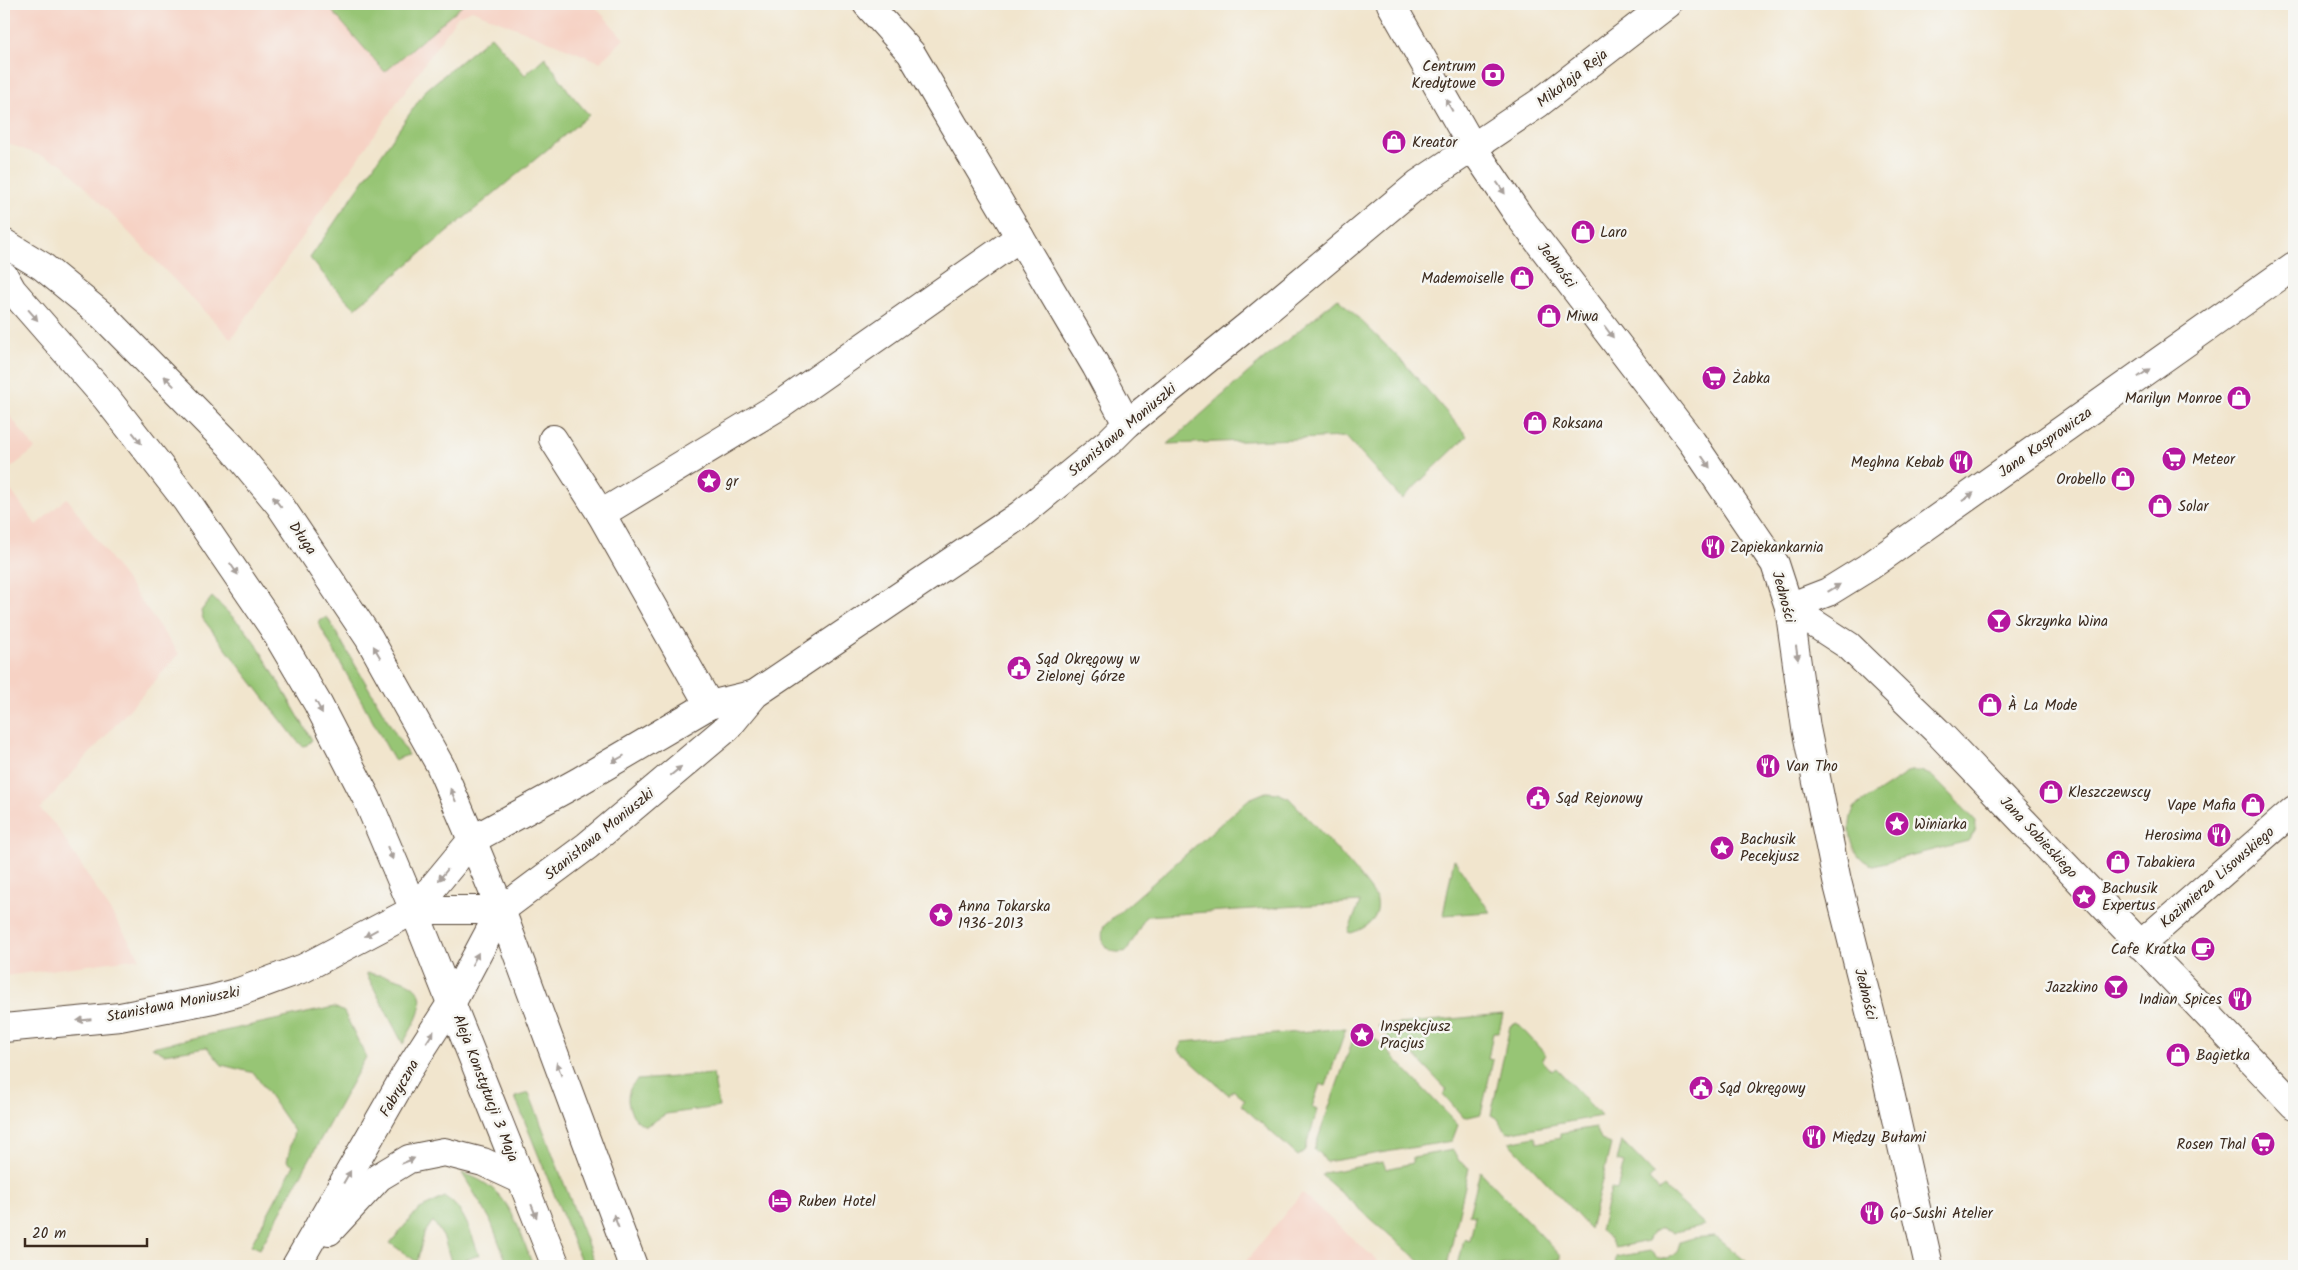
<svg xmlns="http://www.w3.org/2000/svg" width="2298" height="1270" viewBox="0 0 2298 1270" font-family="Kalam,sans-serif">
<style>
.built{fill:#f6d2c4}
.green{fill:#97c574;stroke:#697849}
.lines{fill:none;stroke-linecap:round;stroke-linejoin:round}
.street-casing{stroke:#564638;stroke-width:30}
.secondary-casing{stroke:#564638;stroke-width:30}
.street{stroke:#fff;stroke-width:28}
.secondary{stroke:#fff;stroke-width:28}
.oneway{fill:#a79f9a}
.labels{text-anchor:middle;stroke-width:5;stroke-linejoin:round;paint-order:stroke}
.poi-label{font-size:15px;fill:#3b2a1e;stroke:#f6f6f2;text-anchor:start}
.street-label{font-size:15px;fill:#3b2a1e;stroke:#f6f6f2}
</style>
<rect width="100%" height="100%" fill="#f6f6f2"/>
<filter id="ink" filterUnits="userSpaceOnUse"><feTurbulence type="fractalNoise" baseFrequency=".02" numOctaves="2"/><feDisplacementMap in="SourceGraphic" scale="10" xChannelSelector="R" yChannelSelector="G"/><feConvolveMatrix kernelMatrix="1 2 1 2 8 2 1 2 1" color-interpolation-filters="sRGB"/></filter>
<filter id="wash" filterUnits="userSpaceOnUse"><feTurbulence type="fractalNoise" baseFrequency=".0096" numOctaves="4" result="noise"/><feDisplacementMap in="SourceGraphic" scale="20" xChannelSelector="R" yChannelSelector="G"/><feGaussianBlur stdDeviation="1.12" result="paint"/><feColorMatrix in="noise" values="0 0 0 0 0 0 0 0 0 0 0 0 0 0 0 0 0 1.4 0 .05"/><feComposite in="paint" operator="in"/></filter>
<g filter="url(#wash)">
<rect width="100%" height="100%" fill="#f1e5cd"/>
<g class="built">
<path d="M 4,4 L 593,4 L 624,39 L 600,62 L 472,10 L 458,16 L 231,339 L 63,164 L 4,142 Z"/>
<path d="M 4,408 L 35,449 L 4,473 Z"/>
<path d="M 4,481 L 36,525 L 67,498 L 179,654 L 40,809 L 57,827 L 140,958 L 4,976 Z"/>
<path d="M 1302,1193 L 1383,1266 L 1242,1266 Z"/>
</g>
<g class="green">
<path d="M 326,4 L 464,4 L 385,72 Z"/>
<path d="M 491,36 L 525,75 L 545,57 L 570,93 L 589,115 L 355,308 L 334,287 L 310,258 L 426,90 Z"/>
<path d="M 1338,298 L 1404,363 L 1467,436 L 1402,499 L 1346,437 L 1168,444 L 1251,370 Z"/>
<path d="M 212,597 L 244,628 L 257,645 L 312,740 L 307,745 L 303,746 L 298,742 L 203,619 L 201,611 Z"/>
<path d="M 327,617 L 408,755 L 394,760 L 318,622 Z"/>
<path d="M 1910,771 L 1921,771 L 1932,776 L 1976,821 L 1975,831 L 1968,841 L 1874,865 C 1851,861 1844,825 1855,807 Z"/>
<path d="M 1266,792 L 1277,793 L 1289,798 C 1303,813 1374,887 1377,901 C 1380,919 1367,928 1351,933 L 1348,932 L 1360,902 L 1146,916 L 1127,951 C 1108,956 1098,944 1104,926 L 1249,799 Z"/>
<path d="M 1454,859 L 1490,912 L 1443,915 Z"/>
<path d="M 366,973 C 385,976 428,979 420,1008 C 418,1020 408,1033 403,1044 Z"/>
<path d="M 334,1007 L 344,1012 L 366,1057 L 260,1249 L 251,1245 L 294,1165 L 287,1161 L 294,1131 L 254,1073 L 222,1065 L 207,1047 L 164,1054 L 152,1047 Z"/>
<path d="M 1503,1014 L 1499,1032 L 1493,1032 L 1488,1059 L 1493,1060 L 1481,1114 L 1464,1118 L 1443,1094 L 1447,1090 L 1410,1051 L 1406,1055 L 1378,1026 Z"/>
<path d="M 1517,1023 L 1546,1055 L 1542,1060 L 1552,1071 L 1556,1068 L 1601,1116 L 1507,1133 L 1498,1119 L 1491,1115 L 1510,1026 Z"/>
<path d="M 1346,1028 L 1326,1086 L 1320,1084 L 1312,1107 L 1318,1109 L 1304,1152 L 1298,1156 L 1241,1105 L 1245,1100 L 1233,1090 L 1229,1095 L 1178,1050 L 1182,1042 Z"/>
<path d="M 1374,1037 L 1458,1125 L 1452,1141 L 1326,1162 L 1320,1153 L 1314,1150 L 1353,1039 L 1362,1042 Z"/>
<path d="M 713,1074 L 719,1107 L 666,1114 L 646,1126 C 628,1119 621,1093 637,1080 Z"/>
<path d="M 529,1093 L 596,1266 L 583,1266 L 515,1097 Z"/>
<path d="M 1596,1127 L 1601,1140 L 1611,1144 L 1590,1229 L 1509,1142 L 1535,1137 L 1537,1143 L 1560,1138 L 1560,1133 Z"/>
<path d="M 1622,1141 L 1654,1174 L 1649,1179 L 1659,1191 L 1664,1187 L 1705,1225 L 1675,1232 L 1661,1228 L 1653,1232 L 1648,1241 L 1615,1248 L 1610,1238 L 1600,1230 L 1611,1189 L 1617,1190 L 1624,1163 L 1617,1161 Z"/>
<path d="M 1453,1150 L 1459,1161 L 1469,1168 L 1447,1266 L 1425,1266 L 1322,1176 L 1324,1173 L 1383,1162 L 1386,1169 L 1413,1163 L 1413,1157 Z"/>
<path d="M 1480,1171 L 1561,1256 L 1561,1259 L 1527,1266 L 1524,1266 L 1523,1261 L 1498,1266 L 1458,1266 L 1464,1239 L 1470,1241 L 1475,1216 L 1469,1215 Z"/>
<path d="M 462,1173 C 510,1187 517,1225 533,1266 L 508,1266 L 490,1219 Z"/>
<path d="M 445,1197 C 465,1209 471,1234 479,1255 L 452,1265 L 444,1238 L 433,1221 L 424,1234 L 417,1262 L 390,1243 L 418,1210 Z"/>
<path d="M 1715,1236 L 1748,1263 L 1746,1266 L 1615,1266 L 1616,1257 L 1650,1251 L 1658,1258 L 1668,1259 L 1677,1252 L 1680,1242 L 1693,1238 Z"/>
</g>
</g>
<g filter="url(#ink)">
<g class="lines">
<defs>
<g id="street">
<path d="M 867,4 L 911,53 L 1096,366 L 1127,424"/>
<path d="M 1391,4 L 1473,148 L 1519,216 L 1692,442 L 1775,564 L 1789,607 L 1806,728 L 1837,881 L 1887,1079 L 1929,1266"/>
<path d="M 553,439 L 601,514"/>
<path d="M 1789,607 L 1849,646 L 1937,731 L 2294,1105"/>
<path d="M 1789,607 L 1828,592 L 1870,566 L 2294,266"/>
<path d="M 709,705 L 601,514 L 779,406 L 1020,237"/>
<path d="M 2140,945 L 2294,810"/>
</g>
<g id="secondary">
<path d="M 4,243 L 42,266 L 103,316 L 231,446 L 279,504 L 369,638 L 440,765 L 472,840 L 501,910 L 633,1266"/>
<path d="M 4,276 L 12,290 L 107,399 L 186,500 L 272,626 L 318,704 L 367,799 L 414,910 L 556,1266"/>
<path d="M 414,910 L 501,910 L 587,846 L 727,728 L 755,694 L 1020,515 L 1109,442 L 1127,424 L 1254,321 L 1418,184 L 1539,103 L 1667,4"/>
<path d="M 4,1028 L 120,1017 L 213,999 L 239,992 L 304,968 L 414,910 L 472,840 L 578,782 L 709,705 L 755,694"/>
<path d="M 329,1231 L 379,1177 L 409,1159 L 444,1152 L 483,1162 L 522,1180"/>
<path d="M 296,1266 L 407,1072 L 452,1002 L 501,910"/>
</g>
</defs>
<use href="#street" class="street-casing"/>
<use href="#secondary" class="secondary-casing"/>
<use href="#street" class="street"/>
<use href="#secondary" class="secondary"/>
</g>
<defs><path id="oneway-solid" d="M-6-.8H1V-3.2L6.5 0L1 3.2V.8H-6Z" transform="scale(1.25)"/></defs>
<g class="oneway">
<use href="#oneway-solid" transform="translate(1449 105) rotate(-119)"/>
<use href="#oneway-solid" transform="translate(1501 188) rotate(55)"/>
<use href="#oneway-solid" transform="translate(33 315) rotate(49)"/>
<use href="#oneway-solid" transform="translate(1609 332) rotate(53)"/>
<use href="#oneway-solid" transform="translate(2144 373) rotate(-35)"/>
<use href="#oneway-solid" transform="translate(169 381) rotate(-134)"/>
<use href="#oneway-solid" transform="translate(137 438) rotate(52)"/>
<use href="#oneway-solid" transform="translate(1706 462) rotate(55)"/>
<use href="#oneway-solid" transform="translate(1968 497) rotate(-35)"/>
<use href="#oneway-solid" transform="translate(277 502) rotate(-128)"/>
<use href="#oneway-solid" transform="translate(234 569) rotate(56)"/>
<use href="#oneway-solid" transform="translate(1834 588) rotate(-31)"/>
<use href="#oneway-solid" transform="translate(377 652) rotate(-120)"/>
<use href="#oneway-solid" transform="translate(1797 653) rotate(82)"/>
<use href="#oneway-solid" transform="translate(319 707) rotate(62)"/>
<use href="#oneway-solid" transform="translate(618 759) rotate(150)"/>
<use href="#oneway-solid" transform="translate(676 771) rotate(-40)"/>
<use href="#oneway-solid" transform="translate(453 795) rotate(-113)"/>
<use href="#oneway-solid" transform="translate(390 853) rotate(67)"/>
<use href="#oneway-solid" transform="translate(443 875) rotate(129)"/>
<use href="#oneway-solid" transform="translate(371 933) rotate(152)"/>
<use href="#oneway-solid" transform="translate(475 959) rotate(-62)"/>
<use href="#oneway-solid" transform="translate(84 1020) rotate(174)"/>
<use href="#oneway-solid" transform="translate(430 1037) rotate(-57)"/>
<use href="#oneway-solid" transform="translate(559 1069) rotate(-110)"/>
<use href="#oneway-solid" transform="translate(408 1161) rotate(-23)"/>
<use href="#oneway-solid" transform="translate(347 1177) rotate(-60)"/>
<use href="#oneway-solid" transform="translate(534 1211) rotate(68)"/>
<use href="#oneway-solid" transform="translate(616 1221) rotate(-111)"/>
</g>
</g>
<defs>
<symbol id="bank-disc" viewBox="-11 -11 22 22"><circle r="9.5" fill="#b5179e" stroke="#f6f6f2"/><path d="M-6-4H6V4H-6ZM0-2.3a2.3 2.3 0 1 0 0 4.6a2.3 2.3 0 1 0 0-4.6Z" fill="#fff"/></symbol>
<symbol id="shop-disc" viewBox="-11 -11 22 22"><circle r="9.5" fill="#b5179e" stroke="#f6f6f2"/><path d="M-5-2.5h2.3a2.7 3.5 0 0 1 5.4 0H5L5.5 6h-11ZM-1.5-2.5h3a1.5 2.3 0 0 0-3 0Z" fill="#fff"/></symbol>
<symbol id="supermarket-disc" viewBox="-11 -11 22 22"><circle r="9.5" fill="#b5179e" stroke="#f6f6f2"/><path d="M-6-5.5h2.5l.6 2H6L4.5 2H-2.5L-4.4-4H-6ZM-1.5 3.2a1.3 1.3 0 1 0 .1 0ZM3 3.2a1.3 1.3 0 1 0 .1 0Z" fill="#fff"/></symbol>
<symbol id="restaurant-disc" viewBox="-11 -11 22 22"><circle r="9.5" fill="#b5179e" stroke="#f6f6f2"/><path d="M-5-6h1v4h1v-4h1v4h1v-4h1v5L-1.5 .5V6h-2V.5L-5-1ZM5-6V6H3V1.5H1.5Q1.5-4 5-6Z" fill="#fff"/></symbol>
<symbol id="sight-disc" viewBox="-11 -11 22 22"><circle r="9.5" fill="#b5179e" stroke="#f6f6f2"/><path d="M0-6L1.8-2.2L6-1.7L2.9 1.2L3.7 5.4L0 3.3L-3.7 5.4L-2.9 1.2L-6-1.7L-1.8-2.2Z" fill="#fff"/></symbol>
<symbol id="bar-disc" viewBox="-11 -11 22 22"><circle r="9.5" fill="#b5179e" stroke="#f6f6f2"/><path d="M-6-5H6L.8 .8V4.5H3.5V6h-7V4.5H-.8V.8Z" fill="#fff"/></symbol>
<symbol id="civic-disc" viewBox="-11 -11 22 22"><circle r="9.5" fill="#b5179e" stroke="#f6f6f2"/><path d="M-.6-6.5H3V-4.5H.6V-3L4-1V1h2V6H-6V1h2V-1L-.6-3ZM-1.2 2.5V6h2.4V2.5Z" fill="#fff"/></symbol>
<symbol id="cafe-disc" viewBox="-11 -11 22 22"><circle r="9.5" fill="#b5179e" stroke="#f6f6f2"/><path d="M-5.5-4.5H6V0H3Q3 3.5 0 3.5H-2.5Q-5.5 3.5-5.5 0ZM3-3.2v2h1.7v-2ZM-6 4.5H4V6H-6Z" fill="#fff"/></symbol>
<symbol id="hotel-disc" viewBox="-11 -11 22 22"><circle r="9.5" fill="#b5179e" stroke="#f6f6f2"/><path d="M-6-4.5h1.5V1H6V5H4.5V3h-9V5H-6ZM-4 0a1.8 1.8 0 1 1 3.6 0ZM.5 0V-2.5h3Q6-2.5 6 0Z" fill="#fff"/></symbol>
</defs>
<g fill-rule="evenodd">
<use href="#bank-disc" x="1479" y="61" width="28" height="28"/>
<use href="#shop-disc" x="1380" y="128" width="28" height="28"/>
<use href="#shop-disc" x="1569" y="218" width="28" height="28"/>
<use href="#shop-disc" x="1508" y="264" width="28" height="28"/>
<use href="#shop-disc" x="1535" y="302" width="28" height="28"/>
<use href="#supermarket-disc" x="1700" y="364" width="28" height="28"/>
<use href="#shop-disc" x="2225" y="384" width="28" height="28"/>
<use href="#shop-disc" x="1521" y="409" width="28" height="28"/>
<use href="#supermarket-disc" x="2160" y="445" width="28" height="28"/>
<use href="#restaurant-disc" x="1947" y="448" width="28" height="28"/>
<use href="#shop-disc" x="2109" y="465" width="28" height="28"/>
<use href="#sight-disc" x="695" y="467" width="28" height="28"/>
<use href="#shop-disc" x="2146" y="492" width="28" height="28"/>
<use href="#restaurant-disc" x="1699" y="533" width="28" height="28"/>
<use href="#bar-disc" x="1985" y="607" width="28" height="28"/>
<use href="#civic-disc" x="1005" y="654" width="28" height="28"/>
<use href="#shop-disc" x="1976" y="691" width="28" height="28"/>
<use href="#restaurant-disc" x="1754" y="752" width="28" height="28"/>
<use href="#shop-disc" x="2037" y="778" width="28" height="28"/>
<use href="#civic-disc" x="1524" y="784" width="28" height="28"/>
<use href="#shop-disc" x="2239" y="791" width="28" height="28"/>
<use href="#sight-disc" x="1883" y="810" width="28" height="28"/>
<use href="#restaurant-disc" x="2205" y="821" width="28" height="28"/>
<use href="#sight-disc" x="1708" y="834" width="28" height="28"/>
<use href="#shop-disc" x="2104" y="848" width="28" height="28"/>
<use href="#sight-disc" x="2070" y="883" width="28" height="28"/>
<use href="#sight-disc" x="927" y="901" width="28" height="28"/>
<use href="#cafe-disc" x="2189" y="935" width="28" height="28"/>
<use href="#bar-disc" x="2102" y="973" width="28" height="28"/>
<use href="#restaurant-disc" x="2226" y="985" width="28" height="28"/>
<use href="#sight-disc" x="1348" y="1021" width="28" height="28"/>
<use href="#shop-disc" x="2164" y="1041" width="28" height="28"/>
<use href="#civic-disc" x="1687" y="1074" width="28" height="28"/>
<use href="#restaurant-disc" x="1800" y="1123" width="28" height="28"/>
<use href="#supermarket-disc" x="2249" y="1130" width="28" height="28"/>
<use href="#hotel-disc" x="766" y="1187" width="28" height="28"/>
<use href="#restaurant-disc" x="1858" y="1199" width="28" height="28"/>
</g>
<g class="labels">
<g class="poi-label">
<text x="1476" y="71" text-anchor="end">Centrum<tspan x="1476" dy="17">Kredytowe</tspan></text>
<text x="1412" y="147">Kreator</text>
<text x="1600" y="237">Laro</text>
<text x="1504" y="283" text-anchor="end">Mademoiselle</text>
<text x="1566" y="321">Miwa</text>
<text x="1732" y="383">Żabka</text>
<text x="2222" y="403" text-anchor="end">Marilyn Monroe</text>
<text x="1552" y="428">Roksana</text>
<text x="2192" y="464">Meteor</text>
<text x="1944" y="467" text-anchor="end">Meghna Kebab</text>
<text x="2106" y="484" text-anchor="end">Orobello</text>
<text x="726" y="486">gr</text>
<text x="2178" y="511">Solar</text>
<text x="1730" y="552">Zapiekankarnia</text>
<text x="2016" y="626">Skrzynka Wina</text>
<text x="1036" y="664">Sąd Okręgowy w<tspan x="1036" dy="17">Zielonej Górze</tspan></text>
<text x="2008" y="710">À La Mode</text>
<text x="1786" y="771">Van Tho</text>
<text x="2068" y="797">Kleszczewscy</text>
<text x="1556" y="803">Sąd Rejonowy</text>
<text x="2236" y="810" text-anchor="end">Vape Mafia</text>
<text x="1914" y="829">Winiarka</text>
<text x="2202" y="840" text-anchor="end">Herosima</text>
<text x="1740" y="844">Bachusik<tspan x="1740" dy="17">Pecekjusz</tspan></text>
<text x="2136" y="867">Tabakiera</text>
<text x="2102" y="893">Bachusik<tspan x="2102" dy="17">Expertus</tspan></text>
<text x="958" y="911">Anna Tokarska<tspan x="958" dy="17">1936-2013</tspan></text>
<text x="2186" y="954" text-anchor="end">Cafe Kratka</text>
<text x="2098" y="992" text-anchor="end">Jazzkino</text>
<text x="2222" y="1004" text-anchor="end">Indian Spices</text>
<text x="1380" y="1031">Inspekcjusz<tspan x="1380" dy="17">Pracjus</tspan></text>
<text x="2196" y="1060">Bagietka</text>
<text x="1718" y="1093">Sąd Okręgowy</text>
<text x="1832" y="1142">Między Bułami</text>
<text x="2246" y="1149" text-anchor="end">Rosen Thal</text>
<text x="798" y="1206">Ruben Hotel</text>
<text x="1890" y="1218">Go-Sushi Atelier</text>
</g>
<g class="street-label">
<text transform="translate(1572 78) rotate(-38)" y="5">Mikołaja Reja</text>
<text transform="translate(1557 265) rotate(52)" y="5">Jedności</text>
<text transform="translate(1122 430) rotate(-40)" y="5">Stanisława Moniuszki</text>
<text transform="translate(2045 442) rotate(-35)" y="5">Jana Kasprowicza</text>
<text transform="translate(303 538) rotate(55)" y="5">Długa</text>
<text transform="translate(1784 597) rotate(75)" y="5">Jedności</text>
<text transform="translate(599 834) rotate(-39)" y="5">Stanisława Moniuszki</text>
<text transform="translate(2039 837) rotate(47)" y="5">Jana Sobieskiego</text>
<text transform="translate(2217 877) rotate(-41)" y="5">Kazimierza Lisowskiego</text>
<text transform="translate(1866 994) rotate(76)" y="5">Jedności</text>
<text transform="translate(173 1004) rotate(-11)" y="5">Stanisława Moniuszki</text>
<text transform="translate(399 1088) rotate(-60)" y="5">Fabryczna</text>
<text transform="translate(486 1088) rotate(69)" y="5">Aleja Konstytucji 3 Maja</text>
</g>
</g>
<rect width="2298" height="1270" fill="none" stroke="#f6f6f2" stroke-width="20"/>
<path d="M25 1238v8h122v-8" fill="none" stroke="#3b2a1e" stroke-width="2.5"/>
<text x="32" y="1238" font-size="15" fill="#3b2a1e" stroke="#f6f6f2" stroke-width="4" paint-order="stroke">20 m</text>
</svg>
